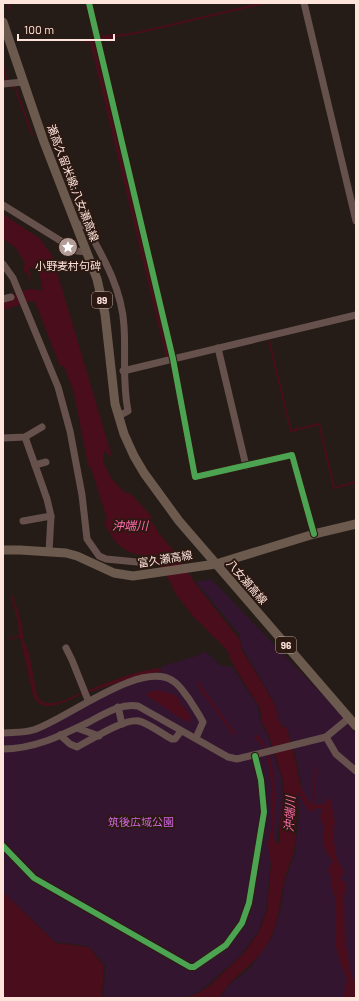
<svg xmlns="http://www.w3.org/2000/svg" width="359" height="1001" viewBox="0 0 359 1001" font-family="Barlow,'Noto Sans JP',sans-serif">
<style>
.green{fill:#341530}
.water{fill:#490d1c}
.lines{fill:none;stroke-linecap:round;stroke-linejoin:round}
.stream{stroke:#490d1c;stroke-width:2}
.river{stroke:#490d1c;stroke-width:12}
.minor{stroke:#66514d;stroke-width:7}
.major{stroke:#6b5a4d;stroke-width:9}
.cycleway-casing{stroke:#2c1911;stroke-width:8}
.cycleway{stroke:#4ca352;stroke-width:6}
.labels{text-anchor:middle;stroke-width:4;stroke-linejoin:round;paint-order:stroke}
.shield{fill:#2c1911;stroke:#c0a79f;stroke-width:1}
.shield-label{font-size:10px;font-weight:bold;fill:#ffe4dc}
.street-label{font-size:11px;fill:#ffe4dc;stroke:#2c1911}
.poi-label{font-size:11px;fill:#ffe4dc;stroke:#2c1911}
.park-label{font-size:11px;fill:#cf66e2;stroke:#2c1911}
.water-label{font-size:12px;font-style:italic;fill:#ff6aab;stroke:#2c1911}
</style>
<rect width="100%" height="100%" fill="#261c17"/>
<g class="green">
<path d="M 211,579 L 338,711 L 356,734 L 356,998 L 220,998 L 227,987 L 250,968 L 272,937 L 281,908 L 285,881 L 295,852 L 299,814 L 298,794 L 302,787 L 295,752 L 286,726 L 284,728 L 276,718 L 279,714 L 275,708 L 276,705 L 242,647 L 239,634 L 196,582 Z"/>
<path d="M 203,652 L 206,652 L 220,665 L 233,668 L 257,705 L 262,726 L 267,733 L 282,780 L 283,808 L 278,828 L 278,841 L 271,858 L 266,909 L 262,921 L 258,932 L 239,957 L 200,991 L 184,998 L 105,998 L 104,994 L 105,965 L 89,946 L 56,942 L 3,892 L 3,730 L 29,728 L 43,724 L 136,679 L 160,671 L 163,666 L 197,656 Z"/>
</g>
<g class="water">
<path d="M 91,3 L 93,3 L 101,36 L 114,34 L 116,36 L 115,39 L 94,42 L 169,356 L 166,358 L 90,42 L 84,43 L 82,42 L 98,36 Z"/>
<path d="M 3,214 L 39,238 L 52,255 L 112,457 L 104,451 L 103,462 L 111,478 L 124,492 L 131,494 L 152,517 L 151,520 L 158,532 L 174,551 L 198,587 L 240,640 L 242,650 L 276,706 L 275,708 L 279,715 L 276,716 L 283,728 L 286,726 L 294,754 L 301,788 L 311,805 L 324,804 L 330,797 L 335,822 L 333,836 L 337,859 L 343,870 L 344,873 L 340,879 L 346,883 L 344,897 L 345,941 L 351,974 L 356,985 L 356,998 L 343,998 L 347,980 L 340,962 L 335,943 L 336,902 L 331,884 L 332,877 L 329,874 L 328,869 L 333,861 C 314,840 329,834 320,817 L 322,809 L 318,808 L 309,812 L 298,792 C 296,812 297,831 294,850 C 292,861 286,871 284,882 C 279,904 279,926 266,946 C 253,966 230,978 219,998 L 185,998 L 200,992 L 209,986 L 243,954 L 259,932 L 267,909 L 271,864 L 268,845 L 269,836 L 272,827 L 272,789 L 268,760 L 264,747 L 254,737 L 256,734 C 281,754 274,810 274,839 L 278,844 L 280,840 L 279,828 L 284,794 L 283,780 L 268,733 L 262,723 L 260,708 L 232,663 L 227,650 L 193,616 L 175,593 L 172,585 L 155,558 C 149,555 143,556 136,554 C 119,550 112,538 104,523 L 107,519 L 91,468 L 88,465 L 74,393 L 64,366 L 60,366 L 35,302 L 29,298 L 27,293 L 43,292 L 39,271 L 29,267 L 31,276 L 28,282 L 29,274 L 25,273 L 23,268 L 25,263 L 16,248 L 3,239 Z"/>
<path d="M 11,596 L 13,596 L 22,625 L 24,642 L 29,653 L 37,695 C 39,699 42,702 46,703 C 57,705 71,697 81,693 C 106,683 134,671 160,668 L 161,671 C 134,677 107,686 81,695 C 70,699 60,706 48,706 C 42,706 36,702 33,696 L 20,637 L 3,641 L 19,635 L 18,622 Z"/>
<path d="M 199,680 L 204,690 L 235,733 L 234,736 L 201,691 L 198,684 Z"/>
<path d="M 158,690 L 175,695 L 181,702 L 179,704 L 181,706 L 183,705 L 191,717 L 188,723 L 146,695 L 147,693 Z"/>
<path d="M 3,892 L 56,943 L 89,947 L 104,966 L 102,995 L 104,998 L 3,998 Z"/>
</g>
<g class="lines">
<g class="stream">
<path d="M 8,3 L 10,9"/>
<path d="M 116,36 L 141,32 L 264,3"/>
<path d="M 3,66 L 7,81"/>
<path d="M 14,85 L 32,134"/>
<path d="M 269,341 L 291,431 L 319,424 L 334,488 L 356,482"/>
<path d="M 313,805 L 316,768"/>
</g>
<path class="river" d="M 3,304 L 30,295 L 45,297"/>
<g class="minor">
<path d="M 89,3 L 173,359 L 195,477 L 292,455 L 314,534"/>
<path d="M 304,3 L 356,221"/>
<path d="M 3,84 L 23,82"/>
<path d="M 3,205 L 77,251 L 87,252"/>
<path d="M 75,223 L 86,226 C 103,257 122,289 124,326 C 126,355 122,381 128,411 L 119,416"/>
<path d="M 3,264 L 13,278 L 58,387 L 70,431 L 82,495 L 87,539 L 99,556 L 106,559 L 137,562"/>
<path d="M 3,299 L 11,297"/>
<path d="M 218,348 L 246,466"/>
<path d="M 123,371 L 356,315"/>
<path d="M 25,437 L 47,499 L 51,516 L 49,552"/>
<path d="M 3,438 L 25,437 L 42,427"/>
<path d="M 35,465 L 46,462"/>
<path d="M 23,521 L 51,516"/>
<path d="M 66,648 L 72,660 L 88,700"/>
<path d="M 118,707 L 122,724"/>
<path d="M 77,728 L 99,736"/>
<path d="M 3,733 C 13,732 24,733 33,730 C 64,721 141,659 173,681 C 180,685 184,693 189,699 C 194,707 199,714 203,722 L 196,738"/>
<path d="M 60,735 L 70,744 L 77,747 C 91,740 124,718 139,721 C 150,724 162,734 172,739 L 175,739 L 181,731"/>
<path d="M 326,737 L 336,754 L 356,771"/>
<path d="M 3,749 C 34,749 60,736 87,723 C 103,715 119,703 138,706 L 228,757 L 237,759 L 326,737 L 349,718"/>
<path d="M 3,846 L 34,878 L 190,967 L 194,967 L 226,945 L 242,923 L 249,903 L 264,812 L 261,780 L 255,756"/>
</g>
<g class="major">
<path d="M 3,22 L 44,142 L 97,279 L 105,314 L 115,404 L 124,434 L 134,456 L 144,473 L 179,521 L 356,726"/>
<path d="M 3,550 L 20,550 L 66,553 L 77,556 L 114,573 L 133,576 L 216,564 L 314,534 L 356,524"/>
</g>
<defs>
<g id="cycleway">
<path d="M 89,3 L 173,359 L 195,477 L 292,455 L 314,534"/>
<path d="M 3,846 L 34,878 L 190,967 L 194,967 L 226,945 L 242,923 L 249,903 L 264,812 L 261,780 L 255,756"/>
</g>
</defs>
<use href="#cycleway" class="cycleway-casing"/>
<use href="#cycleway" class="cycleway"/>
</g>
<defs>
<symbol id="sight-disc" viewBox="-11 -11 22 22"><circle r="9.5" fill="#b39e97" stroke="#2c1911"/><path d="M0-6L1.8-2.2L6-1.7L2.9 1.2L3.7 5.4L0 3.3L-3.7 5.4L-2.9 1.2L-6-1.7L-1.8-2.2Z" fill="#fff"/></symbol>
</defs>
<g fill-rule="evenodd">
<use href="#sight-disc" x="57" y="236" width="22" height="22"/>
</g>
<g class="labels">
<g class="shield">
<rect x="92" y="292" width="20" height="16" rx="3"/>
<rect x="276" y="637" width="20" height="16" rx="3"/>
</g>
<g class="shield-label">
<text x="102" y="304">89</text>
<text x="286" y="649">96</text>
</g>
<g class="street-label">
<text transform="translate(73 183) rotate(69)" y="4">瀬高久留米線;八女瀬高線</text>
<text transform="translate(165 559) rotate(-9)" y="4">富久瀬高線</text>
<text transform="translate(247 582) rotate(49)" y="4">八女瀬高線</text>
</g>
<g class="poi-label">
<text x="68" y="270">小野麦村句碑</text>
</g>
<g class="park-label">
<text x="141" y="826">筑後広域公園</text>
</g>
<g class="water-label">
<text x="130" y="530">沖端川</text>
<text transform="translate(290 814) rotate(-87)" y="4">沖端川</text>
</g>
</g>
<rect width="359" height="1001" fill="none" stroke="#ffe4dc" stroke-width="8"/>
<path d="M18 34v6h96v-6" fill="none" stroke="#ffe4dc" stroke-width="2"/>
<text x="24" y="34" font-size="12" fill="#ffe4dc" stroke="#2c1911" stroke-width="3" paint-order="stroke">100 m</text>
</svg>
